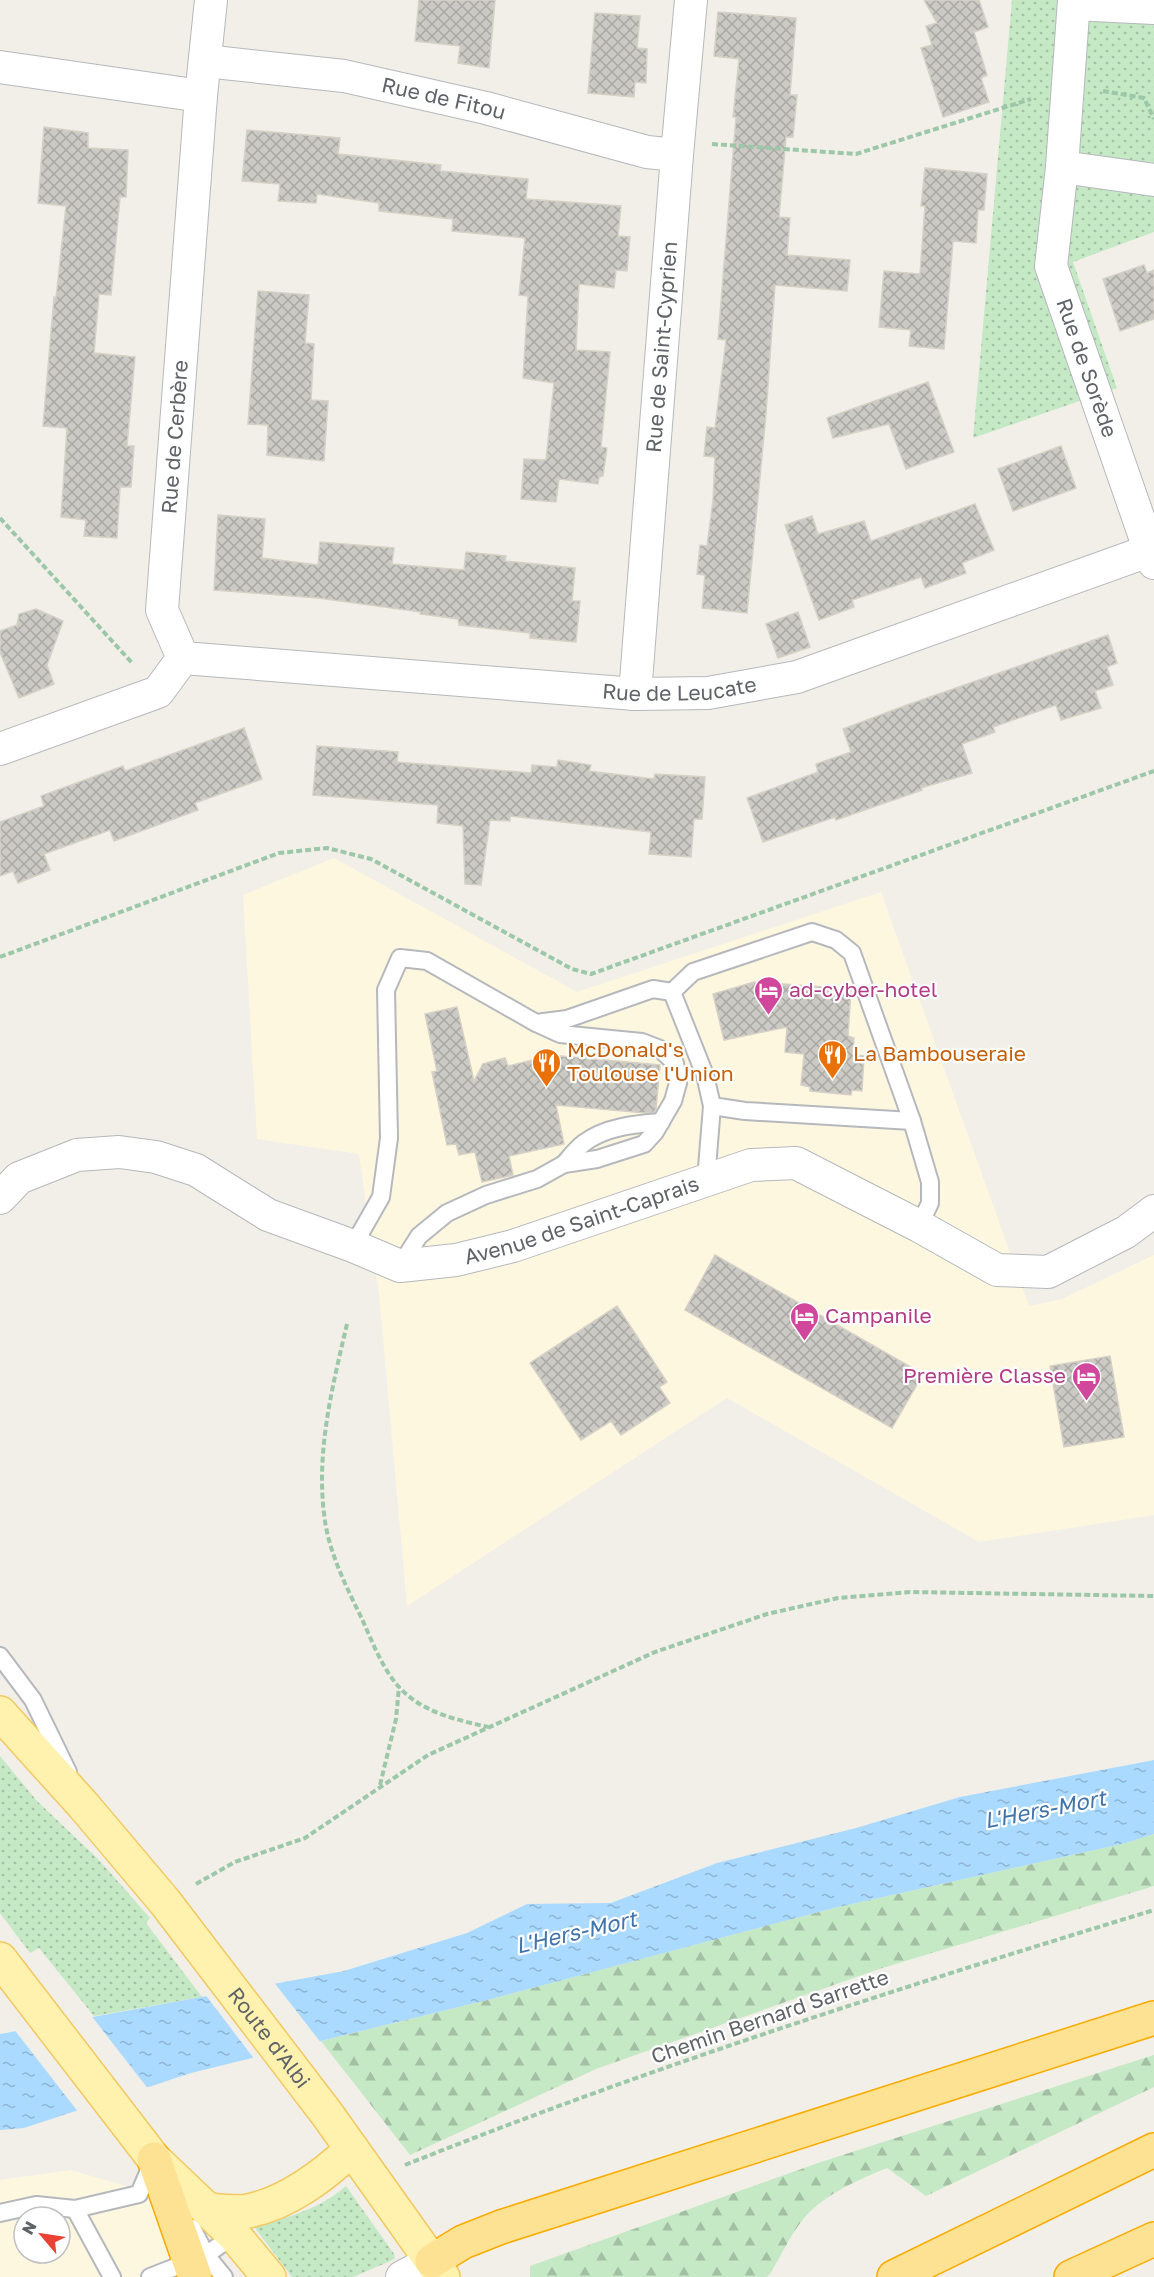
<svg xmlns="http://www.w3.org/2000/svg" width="1154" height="2277" viewBox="0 0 1154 2277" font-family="'Golos Text',sans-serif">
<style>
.commercial{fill:#fef7e0;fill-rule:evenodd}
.grass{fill:url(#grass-dots)}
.forest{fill:url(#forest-firs)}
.water{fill:url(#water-ripples)}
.pier{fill:#f1efe8}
.building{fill:url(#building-cross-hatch);stroke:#d6d1c6;stroke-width:1.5}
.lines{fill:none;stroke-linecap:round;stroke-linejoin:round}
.service-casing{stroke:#b5b8bc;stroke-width:20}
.minor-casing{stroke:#b5b8bc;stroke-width:34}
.primary-casing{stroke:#f2c960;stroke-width:36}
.motorway-casing{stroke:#f9ab00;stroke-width:36}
.path{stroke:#9cc7a9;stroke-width:4;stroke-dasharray:6 3;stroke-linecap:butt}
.service{stroke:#fff;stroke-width:16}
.minor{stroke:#fff;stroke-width:32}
.primary{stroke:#fff2af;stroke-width:33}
.motorway{stroke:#fde293;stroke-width:33}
.labels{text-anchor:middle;stroke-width:4.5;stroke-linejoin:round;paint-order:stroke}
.street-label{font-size:21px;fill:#5f6368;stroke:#fff}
.hotel-label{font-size:21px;fill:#b23c85;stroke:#fff;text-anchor:start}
.food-label{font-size:21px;fill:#c56008;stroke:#fff;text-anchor:start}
.water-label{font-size:22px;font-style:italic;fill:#4174aa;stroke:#fff}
</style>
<defs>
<pattern id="grass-dots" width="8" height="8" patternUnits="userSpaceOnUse" patternTransform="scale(1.5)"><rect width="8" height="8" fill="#c5e8c5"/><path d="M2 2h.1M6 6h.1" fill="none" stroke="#a3c0a4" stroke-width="1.8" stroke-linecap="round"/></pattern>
<pattern id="forest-firs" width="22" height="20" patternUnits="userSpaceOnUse" patternTransform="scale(1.5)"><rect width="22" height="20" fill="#c5e8c5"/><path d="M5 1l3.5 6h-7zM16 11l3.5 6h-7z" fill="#a3c0a4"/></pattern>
<pattern id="water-ripples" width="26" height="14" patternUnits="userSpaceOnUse" patternTransform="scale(1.5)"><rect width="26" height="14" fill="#aadaff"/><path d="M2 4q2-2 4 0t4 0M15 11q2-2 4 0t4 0" fill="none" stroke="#8eb4d2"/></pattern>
<pattern id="building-cross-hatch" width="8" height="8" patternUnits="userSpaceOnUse" patternTransform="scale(1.5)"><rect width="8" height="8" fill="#cccac5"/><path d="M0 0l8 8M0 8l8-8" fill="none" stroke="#a9a8a4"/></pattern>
</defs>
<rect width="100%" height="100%" fill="#f1efe8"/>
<g class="commercial">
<path d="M 334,858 L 577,992 L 881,892 L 1029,1306 L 1062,1299 L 1154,1255 L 1154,1515 L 979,1542 L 727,1398 L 407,1606 L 379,1294 L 359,1154 L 257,1139 L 243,895 Z"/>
<path d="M 71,2170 L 159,2196 L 177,2277 L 0,2277 L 0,2180 ZM 24,2217 L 60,2217 L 60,2253 L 24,2253 Z"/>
</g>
<g class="grass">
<path d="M 1012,0 L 1154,0 L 1154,232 L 1073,262 L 1117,388 L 973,438 Z"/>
<path d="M 0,1756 L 37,1801 L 99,1860 L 150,1918 L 146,1923 L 202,1997 L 94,2016 L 39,1948 L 30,1953 L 0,1913 Z"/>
<path d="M 346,2186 L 394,2254 L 395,2259 L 353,2277 L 292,2277 L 255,2228 L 257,2226 C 291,2216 318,2210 346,2186 Z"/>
</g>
<g class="forest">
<path d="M 1154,1834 L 1154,1886 L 879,1969 L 596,2069 L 410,2155 L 321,2041 L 491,1999 L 834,1908 L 1126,1843 Z"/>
<path d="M 1154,2055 L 1154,2087 L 926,2196 L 887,2168 C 858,2180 825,2194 804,2218 C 791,2234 781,2256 770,2274 L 766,2277 L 530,2277 L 530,2266 L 821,2162 Z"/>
</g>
<path class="water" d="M 1154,1760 L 1154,1834 L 1126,1843 L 834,1908 L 491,1999 L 191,2073 L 24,2128 L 0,2130 L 0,2034 L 344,1971 L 467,1933 L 527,1904 L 611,1903 L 717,1863 L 856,1828 L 960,1797 Z"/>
<g class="pier">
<path d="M 273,1981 L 322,2044 L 255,2060 L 204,1993 Z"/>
<path d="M 90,2014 L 149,2090 L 79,2113 L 13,2028 Z"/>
</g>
<g class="building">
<path d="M 419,0 L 495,0 L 489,68 L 458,63 L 460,46 L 415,41 Z"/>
<path d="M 924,0 L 979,0 L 988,27 L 974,32 L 987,75 L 981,78 L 989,102 L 943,117 L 921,48 L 932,45 L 926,26 L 937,23 Z"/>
<path d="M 718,12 L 796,18 L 790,95 L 797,95 L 793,137 L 786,137 L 779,217 L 790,218 L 787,255 L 850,260 L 847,291 L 775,285 L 766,414 L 747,613 L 702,608 L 705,575 L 697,574 L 700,545 L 707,546 L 713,500 L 715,457 L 704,456 L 707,427 L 715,428 L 726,340 L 718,339 L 736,117 L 733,117 L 739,59 L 714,56 Z"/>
<path d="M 595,13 L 640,16 L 637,48 L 647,49 L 646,83 L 635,82 L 634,97 L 588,93 Z"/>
<path d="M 44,127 L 88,133 L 88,148 L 128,150 L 126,197 L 120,197 L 111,295 L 99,294 L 94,353 L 135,357 L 127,446 L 134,446 L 131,487 L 120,487 L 117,538 L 84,536 L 86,520 L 61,517 L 67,428 L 43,426 L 54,297 L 56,298 L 66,206 L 38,203 Z"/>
<path d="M 247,130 L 340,138 L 338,154 L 441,165 L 440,171 L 528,179 L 526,199 L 621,206 L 618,236 L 630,237 L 627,271 L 616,270 L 614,288 L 579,284 L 576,350 L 610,352 L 601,447 L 607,448 L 603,476 L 599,477 L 598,484 L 559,479 L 556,502 L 521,499 L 524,459 L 546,460 L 554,383 L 523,378 L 528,296 L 519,295 L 525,238 L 452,231 L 453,219 L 379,211 L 379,203 L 317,194 L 316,203 L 278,201 L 280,184 L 242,181 Z"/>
<path d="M 925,168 L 987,174 L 984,210 L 978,210 L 976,243 L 953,241 L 944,349 L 909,346 L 911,330 L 879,327 L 884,271 L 920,274 L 925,206 L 921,206 Z"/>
<path d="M 1144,265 L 1147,273 L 1154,270 L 1154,319 L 1120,331 L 1103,279 Z"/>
<path d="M 258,291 L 309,295 L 305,343 L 314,344 L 311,400 L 328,401 L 324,461 L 267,455 L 268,425 L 248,424 Z"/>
<path d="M 928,382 L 954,452 L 906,469 L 889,424 L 833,438 L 827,418 Z"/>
<path d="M 1061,446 L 1076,488 L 1013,511 L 998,469 Z"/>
<path d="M 975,504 L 994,550 L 962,563 L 966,573 L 925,588 L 921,577 L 852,600 L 854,607 L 819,620 L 785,525 L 812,516 L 818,534 L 864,521 L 871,541 Z"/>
<path d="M 218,515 L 265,519 L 262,558 L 318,565 L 320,542 L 394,548 L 392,564 L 464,570 L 466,552 L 506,556 L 505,561 L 575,568 L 572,601 L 580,601 L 576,642 L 530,638 L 530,633 L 459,625 L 458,619 L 420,614 L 421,612 L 318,598 L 214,590 Z"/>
<path d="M 36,609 L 63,621 L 47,665 L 54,684 L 19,698 L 0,652 L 0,631 L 17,625 L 19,614 Z"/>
<path d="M 798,612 L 810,647 L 778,658 L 766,624 Z"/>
<path d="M 1108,635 L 1117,663 L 1107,667 L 1113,685 L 1095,691 L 1101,708 L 1061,720 L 1056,705 L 993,727 L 995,732 L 962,744 L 972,773 L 921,788 L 922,790 L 836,820 L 835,817 L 763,842 L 747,798 L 818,772 L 816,764 L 851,752 L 843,729 L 907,705 Z"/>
<path d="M 244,728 L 262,779 L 195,803 L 198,810 L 114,841 L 110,830 L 44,854 L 50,870 L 18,883 L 13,871 L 0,876 L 0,822 L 44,806 L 41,796 L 123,766 L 125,771 Z"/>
<path d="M 317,746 L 398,752 L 397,762 L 531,773 L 532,765 L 557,767 L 558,760 L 591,765 L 589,771 L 654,779 L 655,774 L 705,777 L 702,819 L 694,819 L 691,857 L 649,854 L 651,832 L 510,816 L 510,821 L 490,820 L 481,885 L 465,884 L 463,826 L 437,823 L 438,805 L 313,795 Z"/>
<path d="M 754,982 L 851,989 L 848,1036 L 854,1038 L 853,1054 L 864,1056 L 862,1091 L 852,1090 L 851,1095 L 810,1091 L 810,1087 L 801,1085 L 804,1054 L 785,1052 L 787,1027 L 724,1040 L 713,994 Z"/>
<path d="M 457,1007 L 474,1081 L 483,1064 L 505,1058 L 508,1066 L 545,1057 L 561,1056 L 660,1065 L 656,1109 L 654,1112 L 645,1113 L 556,1105 L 564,1144 L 509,1156 L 513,1175 L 482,1182 L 475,1152 L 459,1155 L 456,1144 L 447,1145 L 432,1072 L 437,1071 L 425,1014 Z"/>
<path d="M 715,1255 L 923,1374 L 892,1428 L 685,1310 Z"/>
<path d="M 617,1306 L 667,1382 L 659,1387 L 670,1403 L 621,1435 L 611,1421 L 581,1440 L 530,1363 Z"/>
<path d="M 1110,1356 L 1124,1437 L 1064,1447 L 1050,1366 Z"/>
</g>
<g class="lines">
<defs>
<g id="service">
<path d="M 672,992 L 693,972 L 812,932 L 836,940 L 852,953 L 912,1121 L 930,1182 L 930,1203 L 919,1226"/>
<path d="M 712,1106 L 745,1111 L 912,1121"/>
<path d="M 564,1164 C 570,1157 576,1149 584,1143 C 605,1127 635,1124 661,1122"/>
<path d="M 353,1246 L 381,1197 L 389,1138 L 386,990 L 400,958 L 427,961 L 536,1023 L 567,1019 L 653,989 L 672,992 L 705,1075 L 712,1106 L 706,1180"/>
<path d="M 400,1266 L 419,1236 L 447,1213 L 486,1195 L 537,1179 L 564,1164 L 597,1159 L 644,1144 L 655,1132 L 673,1101 L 678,1083 L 675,1063 L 660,1049 L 642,1042 L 560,1034 L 536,1023"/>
<path d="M 0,1656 L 33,1700 L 68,1772"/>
<path d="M 0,2213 L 36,2205 L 75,2209"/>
<path d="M 192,2228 L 206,2255 L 224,2277"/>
<path d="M 112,2277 L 75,2209 L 139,2194 L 153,2161"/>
<path d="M 150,2277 L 206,2255 L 234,2235 L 236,2231"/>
</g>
<g id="minor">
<path id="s1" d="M 1074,0 L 1062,167 L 1051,266 L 1154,563"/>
<path d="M 1074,4 L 1154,8"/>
<path id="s2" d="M 205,61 L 344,76 L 486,108 L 647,152 L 677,155"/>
<path d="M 0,67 L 201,96"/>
<path d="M 1062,167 L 1154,180"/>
<path id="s3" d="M 183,658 L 635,694 L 708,693 L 797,677 L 1154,549"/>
<path id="s4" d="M 635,694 L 677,155 L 691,0"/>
<path id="s5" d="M 0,749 L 158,692 L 183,658 L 162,610 L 201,96 L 211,0"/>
<path id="s6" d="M 0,1198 L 19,1178 L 77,1155 L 119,1152 L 156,1157 L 196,1170 L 268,1215 L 353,1246 L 400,1266 L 456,1260 L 513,1246 L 751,1165 L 796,1163 L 919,1226 L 997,1270 L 1048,1272 L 1126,1232 L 1154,1211"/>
<path d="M 402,2277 L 432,2261"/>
</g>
<g id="primary">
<path id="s7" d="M 0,1713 L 84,1806 L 165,1902 L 327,2114 L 443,2277"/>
<path d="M 0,1959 L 154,2159 L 234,2235 L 269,2277"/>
<path d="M 210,2210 C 222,2211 236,2213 248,2211 C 288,2203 323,2176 352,2149"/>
</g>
<g id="motorway">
<path d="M 154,2159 L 195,2277"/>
<path d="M 432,2261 L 463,2242 L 501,2227 L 1154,2018"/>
<path d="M 894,2277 L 1154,2150"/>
<path d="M 1071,2277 L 1154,2239"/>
</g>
</defs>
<use href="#service" class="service-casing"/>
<use href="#minor" class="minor-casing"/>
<use href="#primary" class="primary-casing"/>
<use href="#motorway" class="motorway-casing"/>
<g class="path">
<path d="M 1103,91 L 1144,98 L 1154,119"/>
<path d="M 712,144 L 856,154 L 1031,99"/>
<path d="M 0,518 L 133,664"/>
<path d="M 0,957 L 279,853 L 327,848 L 371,859 L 572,969 L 591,974 L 1154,771"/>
<path d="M 347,1324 C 332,1388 315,1455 325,1521 C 330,1555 347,1588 362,1619 C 372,1641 382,1668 399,1687 C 421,1712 457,1720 488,1727"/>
<path d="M 380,1785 L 396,1719 L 399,1687"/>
<path d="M 196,1884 L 235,1862 L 305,1838 L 428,1755 L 655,1652 L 767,1614 L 838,1598 L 910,1592 L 1154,1596"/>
<path d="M 405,2165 C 650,2067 902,1987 1154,1910"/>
</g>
<use href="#service" class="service"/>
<use href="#minor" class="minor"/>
<use href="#primary" class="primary"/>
<use href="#motorway" class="motorway"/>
</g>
<defs>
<symbol id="hotel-pin" viewBox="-11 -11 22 30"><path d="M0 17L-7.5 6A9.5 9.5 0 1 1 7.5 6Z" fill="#d1479c" stroke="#fff"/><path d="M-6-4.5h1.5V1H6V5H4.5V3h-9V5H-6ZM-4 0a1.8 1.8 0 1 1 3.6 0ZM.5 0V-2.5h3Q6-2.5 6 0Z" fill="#fff"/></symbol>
<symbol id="restaurant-pin" viewBox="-11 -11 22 30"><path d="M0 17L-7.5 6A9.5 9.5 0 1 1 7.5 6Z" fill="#e8710a" stroke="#fff"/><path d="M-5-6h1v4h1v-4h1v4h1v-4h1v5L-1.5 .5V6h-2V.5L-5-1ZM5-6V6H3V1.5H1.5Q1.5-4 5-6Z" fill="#fff"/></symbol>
</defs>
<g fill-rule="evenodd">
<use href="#hotel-pin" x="752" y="974" width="33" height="45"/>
<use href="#restaurant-pin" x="816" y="1038" width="33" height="45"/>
<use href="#restaurant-pin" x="530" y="1046" width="33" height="45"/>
<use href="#hotel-pin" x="788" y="1300" width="33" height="45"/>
<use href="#hotel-pin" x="1070" y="1360" width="33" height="45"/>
</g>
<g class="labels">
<g class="street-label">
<text dy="7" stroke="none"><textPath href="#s2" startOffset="242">Rue de Fitou</textPath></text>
<text dy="7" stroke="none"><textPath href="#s4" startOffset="348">Rue de Saint-Cyprien</textPath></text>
<text dy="7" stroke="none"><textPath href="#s1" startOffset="375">Rue de Sorède</textPath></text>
<text dy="7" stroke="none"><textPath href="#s5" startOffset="436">Rue de Cerbère</textPath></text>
<text dy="7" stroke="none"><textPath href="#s3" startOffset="498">Rue de Leucate</textPath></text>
<text dy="7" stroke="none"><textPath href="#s6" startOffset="626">Avenue de Saint-Caprais</textPath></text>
<text transform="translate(770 2017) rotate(-19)" y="7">Chemin Bernard Sarrette</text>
<text dy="7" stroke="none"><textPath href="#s7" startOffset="422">Route d'Albi</textPath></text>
</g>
<g class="hotel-label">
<text x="789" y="997">ad-cyber-hotel</text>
<text x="825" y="1323">Campanile</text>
<text x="1066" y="1383" text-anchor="end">Première Classe</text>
</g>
<g class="food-label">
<text x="567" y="1057">McDonald's<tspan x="567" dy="24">Toulouse l'Union</tspan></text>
<text x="853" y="1061">La Bambouseraie</text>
</g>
<g class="water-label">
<text transform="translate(1045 1809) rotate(-11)" y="8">L'Hers-Mort</text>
<text transform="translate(576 1932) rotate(-13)" y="8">L'Hers-Mort</text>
</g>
</g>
<g transform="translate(42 2235) rotate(299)"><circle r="28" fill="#ffffff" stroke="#bfc1c3" stroke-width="1.5"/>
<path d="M0-4.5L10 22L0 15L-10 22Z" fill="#ea4335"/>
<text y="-9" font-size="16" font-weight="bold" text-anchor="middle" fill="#5f6368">N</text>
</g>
</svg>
